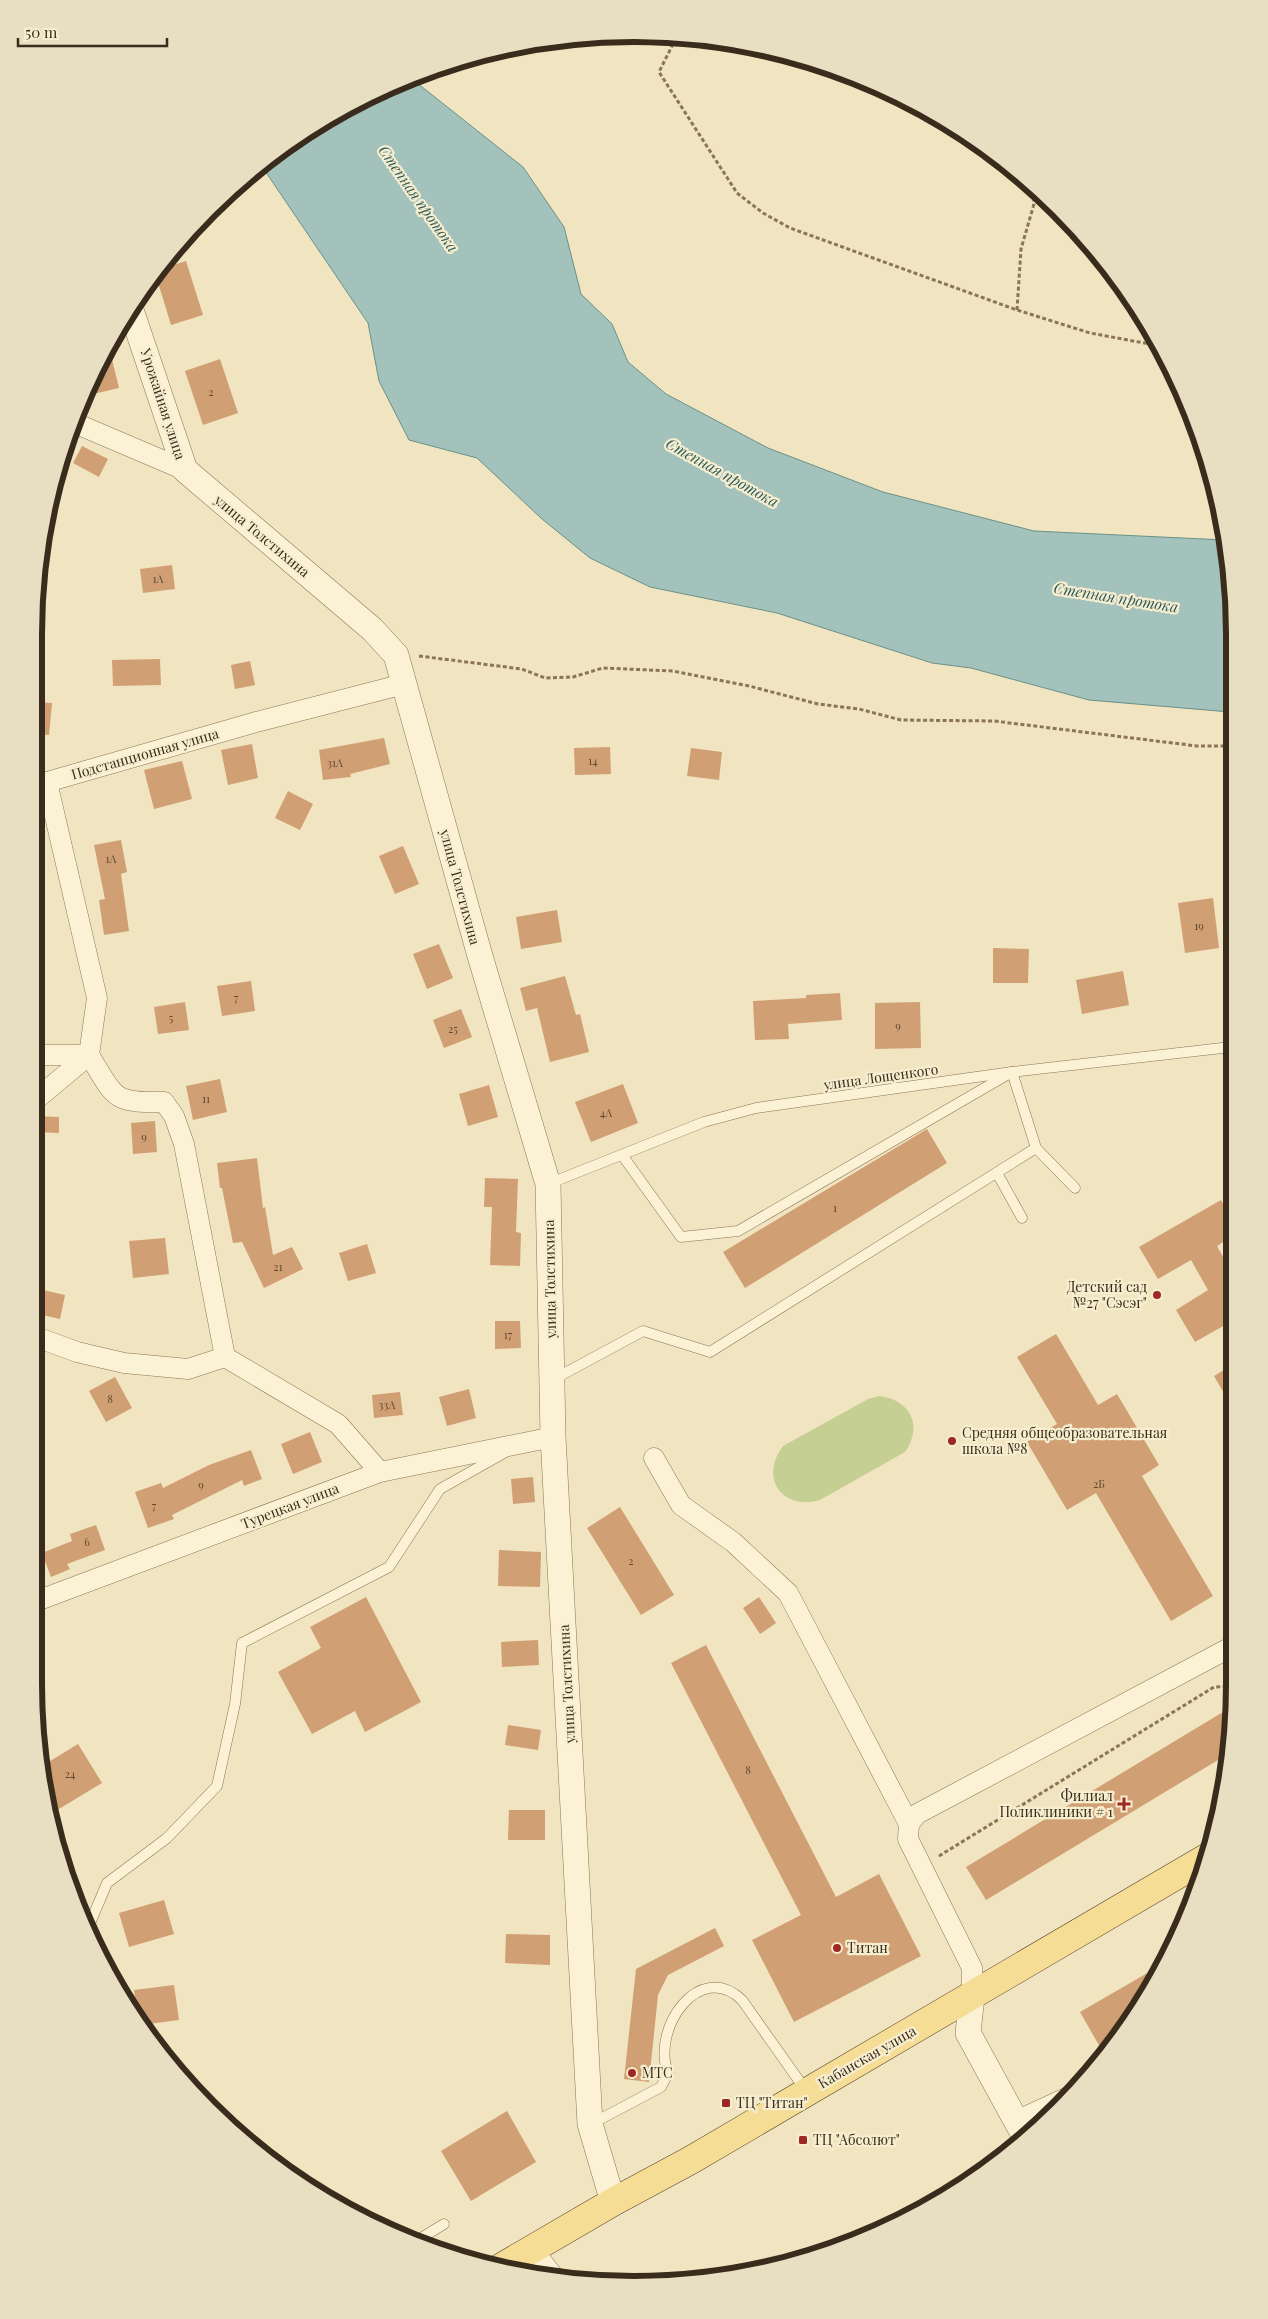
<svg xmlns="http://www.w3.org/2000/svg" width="1268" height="2319" viewBox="0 0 1268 2319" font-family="'Playfair Display',serif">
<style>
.green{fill:#c5cf94}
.water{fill:#a3c2bb;stroke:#6a9189}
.building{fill:#d19f74}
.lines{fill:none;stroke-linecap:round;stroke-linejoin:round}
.service-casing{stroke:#8b7557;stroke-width:11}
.minor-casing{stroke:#8b7557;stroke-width:21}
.tertiary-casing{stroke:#8b7557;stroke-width:26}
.primary-casing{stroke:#58432c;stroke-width:29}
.path{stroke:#8b7557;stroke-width:3;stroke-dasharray:4 2.5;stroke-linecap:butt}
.service{stroke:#fbf1d4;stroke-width:10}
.minor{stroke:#fbf1d4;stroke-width:20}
.tertiary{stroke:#fbf1d4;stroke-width:25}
.primary{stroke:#f6dd95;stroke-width:28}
.poi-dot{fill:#9e2823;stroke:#f7eed0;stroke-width:2}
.labels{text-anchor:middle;stroke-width:4.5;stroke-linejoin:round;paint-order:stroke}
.number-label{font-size:11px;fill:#5f4932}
.street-label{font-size:14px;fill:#392c1c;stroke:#f7eed0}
.poi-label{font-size:14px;fill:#392c1c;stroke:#f7eed0;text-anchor:start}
.water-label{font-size:15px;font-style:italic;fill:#2a5a5a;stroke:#f7eed0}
.rim{fill:none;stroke:#392c1c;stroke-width:6}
</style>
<rect width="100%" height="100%" fill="#f1e4c0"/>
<path class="green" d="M 879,1396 C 911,1400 923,1426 905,1452 L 820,1500 C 782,1511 759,1478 783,1446 L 868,1399 Z"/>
<path class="water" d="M 412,79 L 523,167 L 564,227 L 581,294 L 612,324 L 628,362 L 666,394 L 768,448 L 883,492 L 1034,531 L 1225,540 L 1229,556 L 1230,712 L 1089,700 L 971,668 L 932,663 L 777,613 L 650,587 L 590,558 L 542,519 L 477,458 L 409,440 L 379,381 L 368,323 L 261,165 L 268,158 L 368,96 Z"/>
<g class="building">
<path d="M 186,261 L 203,315 L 171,325 L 156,276 L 161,269 Z"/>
<path d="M 109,347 L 119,388 L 89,395 L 96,378 Z"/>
<path d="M 220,359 L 238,413 L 203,425 L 185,371 Z"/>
<path d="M 82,446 L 108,459 L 99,477 L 73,463 Z"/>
<path d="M 172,565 L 175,589 L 143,593 L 140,569 Z"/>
<path d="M 160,659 L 161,685 L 113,686 L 112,660 Z"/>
<path d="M 250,661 L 255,685 L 235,689 L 231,665 Z"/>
<path d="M 35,702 L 52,703 L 49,735 L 35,734 Z"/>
<path d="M 384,738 L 390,764 L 350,774 L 351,777 L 323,780 L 319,750 Z"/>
<path d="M 252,744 L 258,778 L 228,785 L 221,750 Z"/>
<path d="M 610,747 L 611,774 L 575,775 L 574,748 Z"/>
<path d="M 691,748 L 722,752 L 719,780 L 687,776 Z"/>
<path d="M 182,761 L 192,799 L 154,809 L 144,770 Z"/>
<path d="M 288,791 L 313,804 L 300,830 L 275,818 Z"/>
<path d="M 121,840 L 127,872 L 121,874 L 129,931 L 104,935 L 99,900 L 105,899 L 94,845 Z"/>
<path d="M 403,846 L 419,884 L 395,894 L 379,856 Z"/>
<path d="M 1213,898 L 1219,948 L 1185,953 L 1178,903 Z"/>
<path d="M 557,910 L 562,942 L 521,949 L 516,917 Z"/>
<path d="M 439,944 L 453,978 L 427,989 L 413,954 Z"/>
<path d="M 993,948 L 1029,949 L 1028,983 L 993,983 Z"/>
<path d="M 1123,971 L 1129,1005 L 1082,1014 L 1076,980 Z"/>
<path d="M 565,976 L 576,1015 L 580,1014 L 589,1052 L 550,1062 L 537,1008 L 526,1011 L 520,988 Z"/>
<path d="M 251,981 L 255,1011 L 222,1016 L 217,986 Z"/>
<path d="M 840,993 L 842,1020 L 788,1024 L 789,1039 L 755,1040 L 753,1001 L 806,998 L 806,995 Z"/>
<path d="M 185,1002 L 189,1030 L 158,1034 L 154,1007 Z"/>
<path d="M 920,1002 L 921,1048 L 875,1049 L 875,1003 Z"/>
<path d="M 461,1009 L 472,1037 L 444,1048 L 433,1020 Z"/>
<path d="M 220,1079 L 227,1112 L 193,1120 L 186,1086 Z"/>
<path d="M 623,1084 L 638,1123 L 591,1142 L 575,1102 Z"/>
<path d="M 489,1085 L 498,1117 L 468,1126 L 459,1094 Z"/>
<path d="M 34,1116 L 59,1117 L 59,1133 L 34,1132 Z"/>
<path d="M 155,1121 L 157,1152 L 133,1154 L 131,1123 Z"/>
<path d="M 927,1129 L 947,1163 L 745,1288 L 723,1252 Z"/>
<path d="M 257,1158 L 263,1208 L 265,1207 L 273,1255 L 292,1247 L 303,1269 L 264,1288 L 242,1242 L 233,1243 L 222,1188 L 220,1188 L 217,1163 Z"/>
<path d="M 485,1178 L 518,1179 L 516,1232 L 521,1233 L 520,1266 L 490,1265 L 492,1207 L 484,1207 Z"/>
<path d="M 1221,1200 L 1231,1218 L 1231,1237 L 1217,1246 L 1231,1271 L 1232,1321 L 1195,1342 L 1176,1310 L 1208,1290 L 1191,1260 L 1158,1279 L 1139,1247 Z"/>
<path d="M 165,1238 L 169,1274 L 133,1278 L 129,1241 Z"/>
<path d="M 367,1244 L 376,1273 L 348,1281 L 339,1253 Z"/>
<path d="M 34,1288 L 65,1295 L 60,1319 L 34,1313 Z"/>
<path d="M 495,1321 L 520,1321 L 521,1348 L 495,1349 Z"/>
<path d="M 1056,1334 L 1098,1405 L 1117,1394 L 1159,1465 L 1142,1476 L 1213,1596 L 1171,1621 L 1096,1493 L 1067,1510 L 1027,1442 L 1057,1424 L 1017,1357 Z"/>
<path d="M 1232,1365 L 1232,1407 L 1214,1376 Z"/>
<path d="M 115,1377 L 132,1408 L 106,1422 L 89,1391 Z"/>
<path d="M 469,1389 L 476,1418 L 447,1426 L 439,1397 Z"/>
<path d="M 400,1392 L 403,1415 L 374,1418 L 372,1395 Z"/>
<path d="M 310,1432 L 322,1462 L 293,1474 L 281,1444 Z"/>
<path d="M 251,1450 L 262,1479 L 244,1486 L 242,1480 L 172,1515 L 174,1519 L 148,1528 L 135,1492 L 161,1483 L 163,1488 L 209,1465 Z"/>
<path d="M 533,1477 L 535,1502 L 513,1504 L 511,1479 Z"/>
<path d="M 620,1507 L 674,1595 L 641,1615 L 587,1528 Z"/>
<path d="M 96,1525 L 105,1550 L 67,1564 L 70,1569 L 51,1577 L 42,1553 L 72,1541 L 70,1534 Z"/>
<path d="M 499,1550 L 541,1552 L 540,1587 L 498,1586 Z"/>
<path d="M 366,1597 L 421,1702 L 365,1732 L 355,1711 L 312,1734 L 278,1672 L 321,1648 L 310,1627 Z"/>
<path d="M 759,1597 L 776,1623 L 760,1634 L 743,1608 Z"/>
<path d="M 538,1640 L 539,1665 L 502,1667 L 501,1642 Z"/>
<path d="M 706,1645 L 836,1897 L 879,1874 L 921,1956 L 794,2022 L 752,1940 L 801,1915 L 671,1663 Z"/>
<path d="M 1233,1706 L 1233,1724 L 1228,1754 L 986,1900 L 966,1867 Z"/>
<path d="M 508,1725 L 541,1730 L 538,1750 L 505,1745 Z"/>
<path d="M 78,1744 L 102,1783 L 49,1815 L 42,1766 Z"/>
<path d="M 509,1810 L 545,1810 L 545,1840 L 508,1840 Z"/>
<path d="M 164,1900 L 174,1934 L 129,1947 L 119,1913 Z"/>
<path d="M 715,1928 L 724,1946 L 668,1975 L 658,1995 L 649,2082 L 624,2079 L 636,1969 Z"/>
<path d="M 506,1934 L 550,1935 L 550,1965 L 505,1963 Z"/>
<path d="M 1163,1964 L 1154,1985 L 1121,2035 L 1100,2047 L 1080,2012 Z"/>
<path d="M 174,1985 L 179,2020 L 141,2025 L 138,2021 L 134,1990 Z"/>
<path d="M 507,2111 L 536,2162 L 471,2201 L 441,2151 Z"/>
</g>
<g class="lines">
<defs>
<g id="service">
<path d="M 622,1155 L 681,1237 L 738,1231 L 1012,1072 L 1036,1148 L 1075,1188"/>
<path d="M 997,1173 L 1022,1218"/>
<path d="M 548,1184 L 704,1122 L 756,1108 L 1012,1072 L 1231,1047"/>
<path d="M 554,1379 L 643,1331 L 710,1352 L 1036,1148"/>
<path d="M 88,1928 L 107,1883 L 167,1838 L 217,1786 L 235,1704 L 242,1643 L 389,1567 L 440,1489 L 504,1453"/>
<path d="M 591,2124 L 661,2087 L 668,2073 C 651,2029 699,1959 742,2000 L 807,2092"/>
<path d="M 413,2243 L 444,2224"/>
</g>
<g id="minor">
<path d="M 77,424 L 185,470"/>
<path d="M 35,783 L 47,782 L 256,722 L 404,684"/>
<path d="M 34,1055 L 89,1055 C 116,1098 111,1103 164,1102 L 174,1116 L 184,1144 L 225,1357"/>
<path d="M 34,1101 L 89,1055 L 97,998 L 47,782"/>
<path d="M 34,1339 L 39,1338 L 77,1352 L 124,1363 L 188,1369 L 225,1357 L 338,1424 L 380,1472"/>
<path d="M 654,1458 L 681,1505 L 733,1542 L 788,1593 L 909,1824"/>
<path d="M 34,1602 L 380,1472 L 553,1437"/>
<path d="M 972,1996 L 972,1968 L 908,1839 L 909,1824 L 917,1814 L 1233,1646"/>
<path d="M 1016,2121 L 1066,2098"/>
<path d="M 532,2249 L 554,2277"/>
</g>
<g id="tertiary">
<path d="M 131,310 L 185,470 L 372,629 L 396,655 L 480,956 L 548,1184 L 553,1437 L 590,2124 L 613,2202"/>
<path d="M 972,1996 L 968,2033 L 1026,2139"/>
</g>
<path id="primary" d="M 500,2268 L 613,2202 L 691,2160 L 1206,1858"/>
</defs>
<use href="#service" class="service-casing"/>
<use href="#minor" class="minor-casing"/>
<use href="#tertiary" class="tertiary-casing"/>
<use href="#primary" class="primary-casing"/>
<g class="path">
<path d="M 676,38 L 659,72 L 737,193 L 763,213 L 790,228 L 1017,310 L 1090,333 L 1155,345"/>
<path d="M 1017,310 L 1021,249 L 1034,204 L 1033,190"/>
<path d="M 419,656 L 522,669 L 545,678 L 573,677 L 603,668 L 673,671 L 749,686 L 818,704 L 859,709 L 901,720 L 994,721 L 1197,746 L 1230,746"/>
<path d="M 939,1856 L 1214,1687 L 1233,1686"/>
</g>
<use href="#service" class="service"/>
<use href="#minor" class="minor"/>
<use href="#tertiary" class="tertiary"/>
<use href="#primary" class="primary"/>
</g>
<g class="poi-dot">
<circle cx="1157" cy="1295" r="5"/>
<circle cx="952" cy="1441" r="5"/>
<path d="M1121.5 1796.5h5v5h5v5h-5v5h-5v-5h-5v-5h5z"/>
<circle cx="837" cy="1948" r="5"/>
<circle cx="632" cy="2073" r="5"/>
<rect x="721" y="2098" width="10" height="10" rx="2.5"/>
<rect x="798" y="2135" width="10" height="10" rx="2.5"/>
</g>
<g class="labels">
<g class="number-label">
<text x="211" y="396">2</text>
<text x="158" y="583">1А</text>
<text x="593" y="765">14</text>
<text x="335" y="767">31А</text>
<text x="111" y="863">1А</text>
<text x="1199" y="930">19</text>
<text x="236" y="1002">7</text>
<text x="171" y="1022">5</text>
<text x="898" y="1030">9</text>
<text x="453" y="1033">25</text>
<text x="206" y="1103">11</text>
<text x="606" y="1117">4А</text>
<text x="144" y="1141">9</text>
<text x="835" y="1212">1</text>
<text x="278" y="1271">21</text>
<text x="508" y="1339">17</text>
<text x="110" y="1403">8</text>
<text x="387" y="1409">33А</text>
<text x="1099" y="1488">2Б</text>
<text x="201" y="1489">9</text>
<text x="154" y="1510">7</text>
<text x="87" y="1546">6</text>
<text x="631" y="1565">2</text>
<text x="748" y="1774">8</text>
<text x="70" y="1778">24</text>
</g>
<g class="street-label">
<text transform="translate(163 404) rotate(72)" y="5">Урожайная улица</text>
<text transform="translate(262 536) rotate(40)" y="5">улица Толстихина</text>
<text transform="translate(145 754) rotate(-16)" y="5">Подстанционная улица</text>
<text transform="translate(460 887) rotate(75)" y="5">улица Толстихина</text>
<text transform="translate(881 1077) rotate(-8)" y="5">улица Лощенкого</text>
<text transform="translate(550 1279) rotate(-91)" y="5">улица Толстихина</text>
<text transform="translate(290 1506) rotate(-21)" y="5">Турецкая улица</text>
<text transform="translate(567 1684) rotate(-93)" y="5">улица Толстихина</text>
<text transform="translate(867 2057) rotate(-30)" y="5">Кабанская улица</text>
</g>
<g class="poi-label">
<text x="1147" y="1292" text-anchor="end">Детский сад<tspan x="1147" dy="16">№27 "Сэсэг"</tspan></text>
<text x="962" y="1438">Средняя общеобразовательная<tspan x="962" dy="16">школа №8</tspan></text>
<text x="1113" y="1801" text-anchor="end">Филиал<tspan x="1113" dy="16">Поликлиники # 1</tspan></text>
<text x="847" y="1953">Титан</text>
<text x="642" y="2078">МТС</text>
<text x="736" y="2108">ТЦ "Титан"</text>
<text x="813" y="2145">ТЦ "Абсолют"</text>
</g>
<g class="water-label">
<text transform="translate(418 199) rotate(55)" y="5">Степная протока</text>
<text transform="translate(722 473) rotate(29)" y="5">Степная протока</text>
<text transform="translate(1116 598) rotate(9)" y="5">Степная протока</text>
</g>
</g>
<path d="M0 0H1268V2319H0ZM634 42H634A592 592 0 0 1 1226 634V1684A592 592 0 0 1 634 2276H634A592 592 0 0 1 42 1684V634A592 592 0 0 1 634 42Z" fill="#e8dec2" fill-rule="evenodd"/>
<path class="rim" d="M634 42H634A592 592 0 0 1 1226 634V1684A592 592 0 0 1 634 2276H634A592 592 0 0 1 42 1684V634A592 592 0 0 1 634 42Z"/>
<path d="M18 38v8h149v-8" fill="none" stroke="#392c1c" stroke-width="2.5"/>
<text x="25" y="38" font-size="15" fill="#392c1c" stroke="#f7eed0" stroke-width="4" paint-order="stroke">50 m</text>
</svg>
